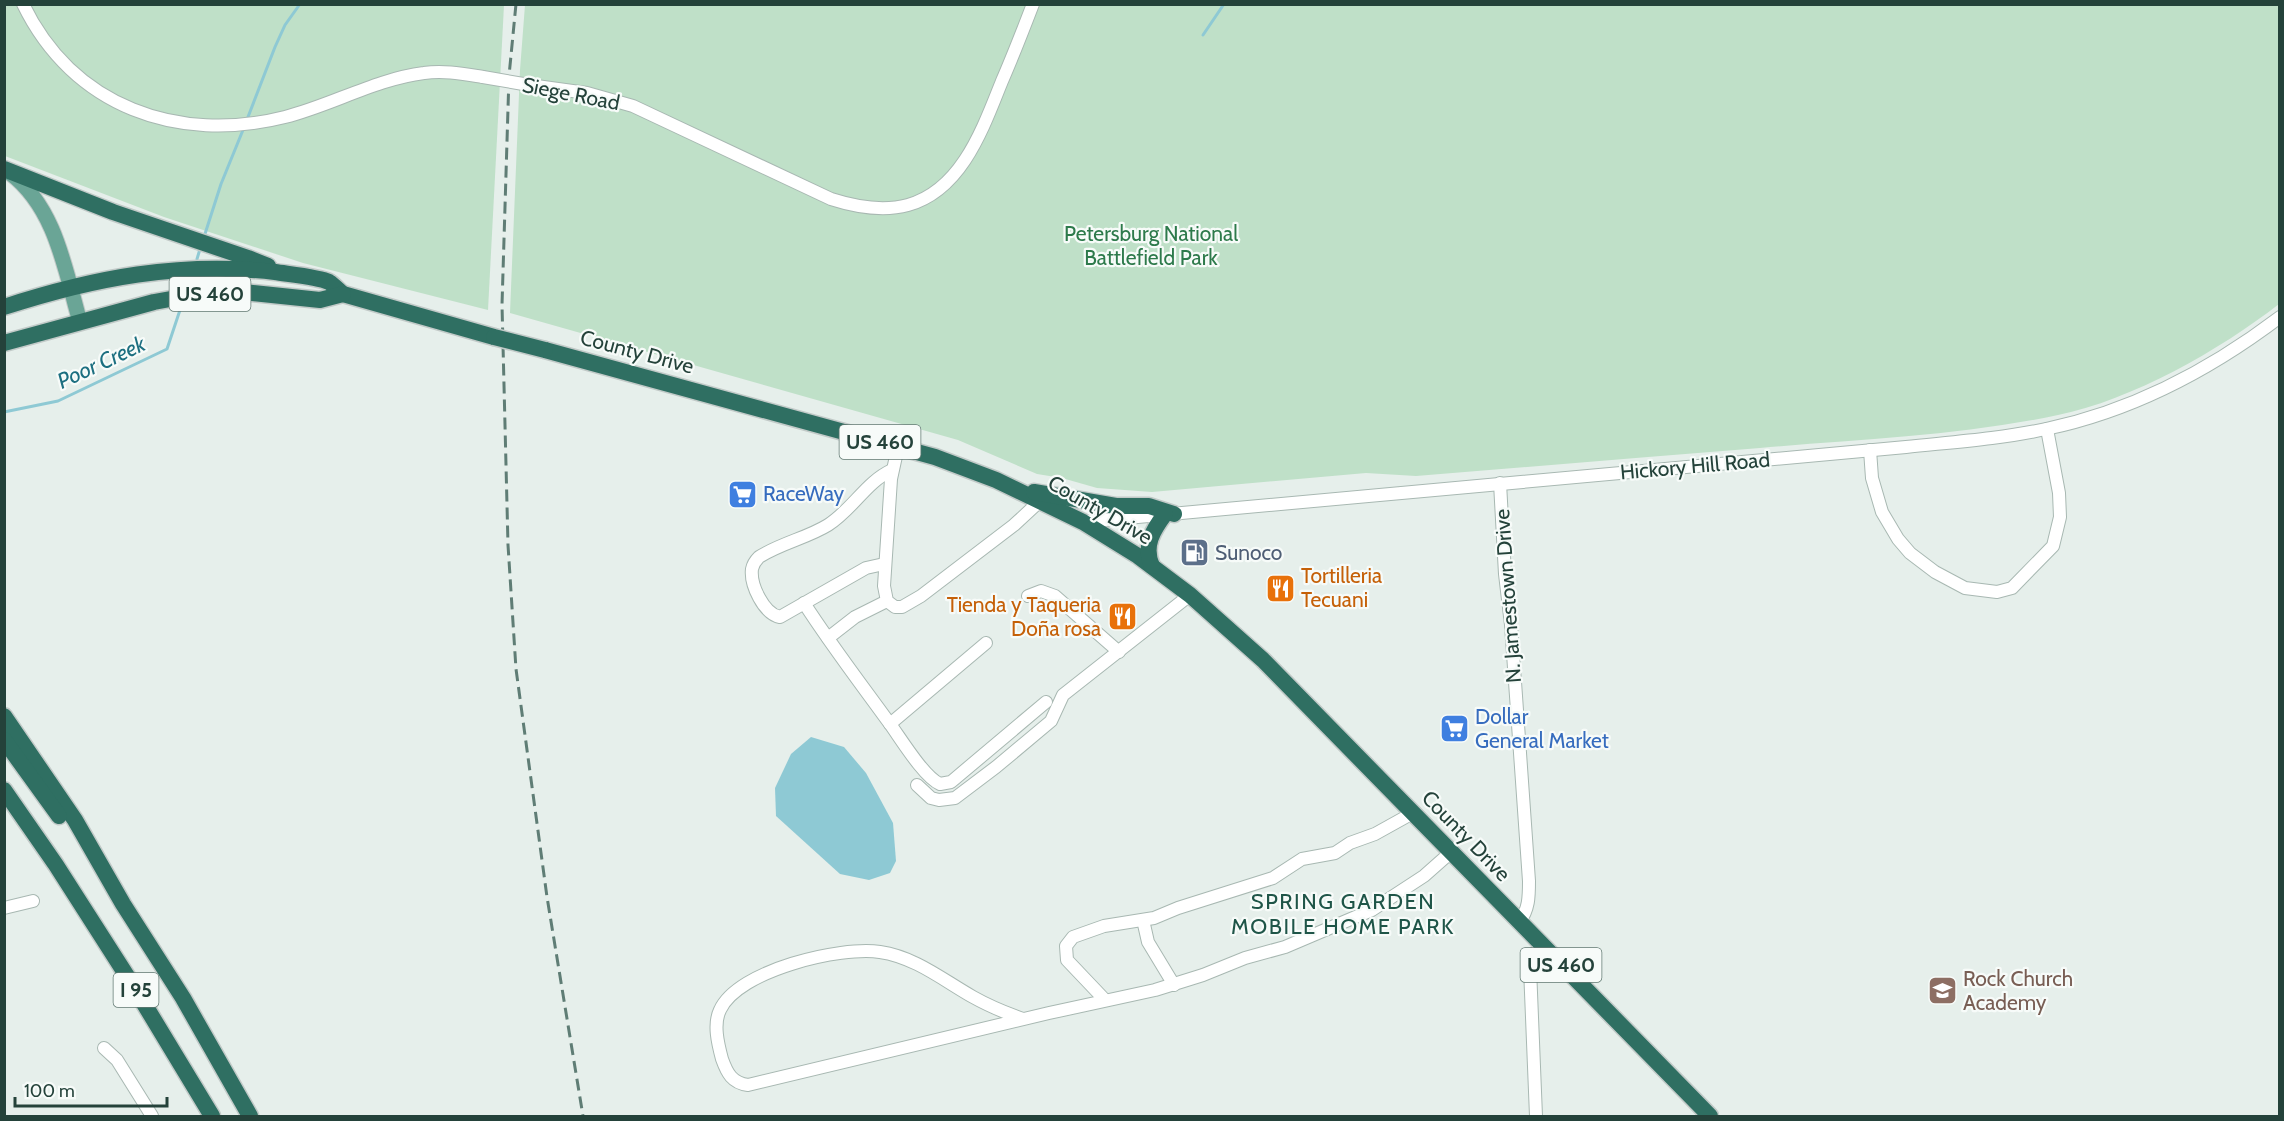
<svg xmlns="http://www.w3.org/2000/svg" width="2284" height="1121" viewBox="0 0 2284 1121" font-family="Cabin,sans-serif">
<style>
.green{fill:#bfe0c8}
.water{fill:#8ec9d4}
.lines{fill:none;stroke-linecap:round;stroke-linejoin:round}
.stream{stroke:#8ec9d4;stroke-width:3}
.minor-casing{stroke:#a8b8b2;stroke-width:14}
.major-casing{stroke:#c2cac8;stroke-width:17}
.highway-casing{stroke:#c2cac8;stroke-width:19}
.minor{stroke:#fff;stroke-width:12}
.major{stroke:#6aa596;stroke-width:15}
.highway{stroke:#2f6f62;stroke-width:16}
.rail{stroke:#5f7d75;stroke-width:3;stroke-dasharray:12 6;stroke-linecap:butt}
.minor-bridge-casing{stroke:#a8b8b2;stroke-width:14;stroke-linecap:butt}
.highway-bridge-casing{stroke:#c2cac8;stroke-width:19;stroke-linecap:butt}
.minor-bridge{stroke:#fff;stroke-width:12}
.highway-bridge{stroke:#2f6f62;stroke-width:16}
.labels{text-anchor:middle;stroke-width:4.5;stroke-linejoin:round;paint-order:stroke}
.shield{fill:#f7fbf9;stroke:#637a73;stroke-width:1.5}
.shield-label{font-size:20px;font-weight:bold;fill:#24423a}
.street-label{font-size:21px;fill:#24423a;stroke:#f7fbf9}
.park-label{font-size:21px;fill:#2d7a4b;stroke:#f7fbf9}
.shop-label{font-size:21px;fill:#366cbe;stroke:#f7fbf9;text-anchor:start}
.service-label{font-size:21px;fill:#4e5e75;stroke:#f7fbf9;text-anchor:start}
.food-label{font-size:21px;fill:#c56008;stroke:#f7fbf9;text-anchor:start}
.education-label{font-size:21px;fill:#785e54;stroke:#f7fbf9;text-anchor:start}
.water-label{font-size:22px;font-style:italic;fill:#1c6f80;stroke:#f7fbf9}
.neighbourhood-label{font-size:22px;letter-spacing:1.5px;fill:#1f5548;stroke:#f7fbf9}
</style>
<rect width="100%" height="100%" fill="#e6efeb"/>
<g class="green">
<path d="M 4,5 L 504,5 L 488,310 L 303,263 L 164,217 L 5,156 Z"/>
<path d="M 525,5 L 2279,5 L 2279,304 C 2220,350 2132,400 2058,415 C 1960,436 1859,439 1760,448 C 1645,457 1530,467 1416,476 L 1366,473 L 1152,492 L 1097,488 L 1062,478 L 1037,474 L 958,440 L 510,313 L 520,70 Z"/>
</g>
<path class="water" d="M 811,737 L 844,747 L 866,773 L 893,823 L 896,861 L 890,873 L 869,880 L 840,874 L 776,816 L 775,788 L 791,754 Z"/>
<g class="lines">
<g class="stream">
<path d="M 1203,35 L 1224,4"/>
<path d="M 248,117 L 275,47 L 285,25 L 300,4"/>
<path d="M 204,237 L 221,184 L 243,130"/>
<path d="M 197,259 L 200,249"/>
<path d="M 187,286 L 190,278"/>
<path d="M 4,412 L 58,401 L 167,349 L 181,307"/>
</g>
<defs>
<g id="minor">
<path d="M 23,4 C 73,107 178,144 285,117 C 332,105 376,79 424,73 C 444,70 464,74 483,77"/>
<path d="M 529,85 L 587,93 L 633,106 L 831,199 C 856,207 882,212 908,205 C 962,190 983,128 1002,81 C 1013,56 1023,30 1033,4"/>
<path d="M 898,447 L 891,479 L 884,586 L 887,601 L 895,607 L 902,607 L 921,596 L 1014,525 L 1040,501"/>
<path d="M 1870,450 L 1872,478 L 1882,512 L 1898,539 L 1910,553 L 1935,572 L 1965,588 L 1997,592 L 2012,588 L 2053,546 L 2060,517 L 2059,493 L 2047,429"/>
<path d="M 1500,483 L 1505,574 L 1511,625 L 1529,881 C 1529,897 1529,909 1519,923"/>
<path d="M 1083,522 L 1906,447 C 1953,442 2000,439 2046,429 C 2132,411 2210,370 2280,317"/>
<path d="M 884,564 L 866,568 L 780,617 C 764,614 750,585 752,569 C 753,564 756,560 759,557 C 781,543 807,538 828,525 C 853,509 866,482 892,470"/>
<path d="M 1028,596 L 1041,591 L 1055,596 L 1119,652"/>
<path d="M 804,603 C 831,645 861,684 890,724 C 901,739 924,777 940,784 L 951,782 L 1046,702"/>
<path d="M 828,638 L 855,617 L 887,601"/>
<path d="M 890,724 L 986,643"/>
<path d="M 917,785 L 931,798 L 939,800 L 955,798 L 996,767 L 1051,721 L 1063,695 L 1190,595"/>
<path d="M 4,908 L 33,901"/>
<path d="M 1143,920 L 1148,942 L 1174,985"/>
<path d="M 1105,1000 L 1067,960 L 1066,946 L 1073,937 L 1104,926 L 1154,918 L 1178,908 L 1273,878 L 1302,859 L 1335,853 L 1350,843 L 1375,834 L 1411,814"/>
<path d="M 1023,1019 C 1006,1013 989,1006 973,997 C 943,980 915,957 880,952 C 841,946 738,970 720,1010 C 713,1024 718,1044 722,1059 C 727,1073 732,1083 748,1085 L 1049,1013 L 1155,990 L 1203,975 L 1245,958 L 1285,947 L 1372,910 L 1424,876 L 1450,853"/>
<path d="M 104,1048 L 117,1060 L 152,1116"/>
<path d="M 1536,1116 L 1530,968 L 1533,956 L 1541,945"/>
</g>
<path id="major" d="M 10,173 C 56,208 65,270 80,322"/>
<g id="highway">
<path d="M 4,169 L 113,212 L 248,258 L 268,266"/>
<path d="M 4,307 C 93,278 181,261 275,272 C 287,274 319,277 329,282 C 334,285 339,291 343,294 L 494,337"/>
<path d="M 4,343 L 154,302 L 187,296 L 243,292 L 320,300 L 343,294"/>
<path d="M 545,350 L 935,457 L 996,480 L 1083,522 L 1138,556 L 1190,595 L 1263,660 L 1710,1116"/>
<path d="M 1034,492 L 1116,506 L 1149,506 L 1174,514"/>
<path d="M 1152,566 C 1143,546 1153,530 1165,514"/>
<path d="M 4,716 L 75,820 L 123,904 L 183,998 L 250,1116"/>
<path d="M 4,740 L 59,816"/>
<path d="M 4,790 L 56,865 L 134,987 L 212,1116"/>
</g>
</defs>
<use href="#minor" class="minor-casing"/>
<use href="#major" class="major-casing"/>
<use href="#highway" class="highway-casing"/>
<use href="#minor" class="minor"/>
<use href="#major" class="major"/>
<use href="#highway" class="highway"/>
<path class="rail" d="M 516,4 L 509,76 L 502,305 L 508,545 L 516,669 L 547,897 L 583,1116"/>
<defs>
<path id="minor-bridge" d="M 483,77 L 529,85"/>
<path id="highway-bridge" d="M 494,337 L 545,350"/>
</defs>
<use href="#minor-bridge" class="minor-bridge-casing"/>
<use href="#highway-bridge" class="highway-bridge-casing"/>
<use href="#minor-bridge" class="minor-bridge"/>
<use href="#highway-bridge" class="highway-bridge"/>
</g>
<defs>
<symbol id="supermarket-square" viewBox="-11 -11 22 22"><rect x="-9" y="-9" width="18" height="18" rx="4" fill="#3f7fe0" stroke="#f7fbf9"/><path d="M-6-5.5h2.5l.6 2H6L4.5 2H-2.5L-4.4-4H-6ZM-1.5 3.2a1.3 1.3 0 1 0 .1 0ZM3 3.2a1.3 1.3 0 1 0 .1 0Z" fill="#fff"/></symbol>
<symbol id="fuel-square" viewBox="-11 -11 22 22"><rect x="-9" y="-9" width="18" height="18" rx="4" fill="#5c6f8a" stroke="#f7fbf9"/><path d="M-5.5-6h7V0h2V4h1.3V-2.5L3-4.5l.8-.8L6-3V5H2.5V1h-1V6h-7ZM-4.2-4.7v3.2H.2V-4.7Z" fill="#fff"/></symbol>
<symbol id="restaurant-square" viewBox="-11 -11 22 22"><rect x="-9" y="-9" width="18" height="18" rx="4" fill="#e8710a" stroke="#f7fbf9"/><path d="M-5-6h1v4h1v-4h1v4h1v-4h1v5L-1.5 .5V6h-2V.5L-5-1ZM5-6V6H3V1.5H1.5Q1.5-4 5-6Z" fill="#fff"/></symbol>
<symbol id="school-square" viewBox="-11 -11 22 22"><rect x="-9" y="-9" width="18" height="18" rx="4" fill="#8d6e63" stroke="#f7fbf9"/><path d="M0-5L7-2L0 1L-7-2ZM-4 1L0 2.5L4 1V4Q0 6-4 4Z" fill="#fff"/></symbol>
</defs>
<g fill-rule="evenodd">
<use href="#supermarket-square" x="726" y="478" width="33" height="33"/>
<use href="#fuel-square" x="1178" y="536" width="33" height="33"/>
<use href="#restaurant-square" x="1264" y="572" width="33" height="33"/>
<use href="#restaurant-square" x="1106" y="600" width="33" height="33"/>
<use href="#supermarket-square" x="1438" y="712" width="33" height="33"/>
<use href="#school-square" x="1926" y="974" width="33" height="33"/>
</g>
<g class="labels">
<g class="shield">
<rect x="169.5" y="277" width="81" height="34" rx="4.5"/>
<rect x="839.5" y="425" width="81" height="34" rx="4.5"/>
<rect x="1520.5" y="948" width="81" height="34" rx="4.5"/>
<rect x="113.5" y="973" width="45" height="34" rx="4.5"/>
</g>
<g class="shield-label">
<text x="210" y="301">US 460</text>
<text x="880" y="449">US 460</text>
<text x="1561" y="972">US 460</text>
<text x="136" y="997">I 95</text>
</g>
<g class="street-label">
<text transform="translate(571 94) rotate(11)" y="7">Siege Road</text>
<text transform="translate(637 352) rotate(15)" y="7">County Drive</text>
<text transform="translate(1695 466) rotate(-5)" y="7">Hickory Hill Road</text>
<text transform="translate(1100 510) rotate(30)" y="7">County Drive</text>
<text transform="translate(1508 596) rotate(-94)" y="7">N. Jamestown Drive</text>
<text transform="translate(1466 836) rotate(46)" y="7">County Drive</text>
</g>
<g class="park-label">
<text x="1151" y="241">Petersburg National<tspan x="1151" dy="24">Battlefield Park</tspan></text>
</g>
<g class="shop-label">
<text x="763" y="501">RaceWay</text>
<text x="1475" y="724">Dollar<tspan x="1475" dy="24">General Market</tspan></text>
</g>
<g class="service-label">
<text x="1215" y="560">Sunoco</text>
</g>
<g class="food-label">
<text x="1301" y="583">Tortilleria<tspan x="1301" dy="24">Tecuani</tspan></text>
<text x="1101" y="612" text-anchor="end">Tienda y Taqueria<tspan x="1101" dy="24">Doña rosa</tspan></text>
</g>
<g class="education-label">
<text x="1963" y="986">Rock Church<tspan x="1963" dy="24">Academy</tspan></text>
</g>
<g class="water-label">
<text transform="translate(101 362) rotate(-25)" y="8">Poor Creek</text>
</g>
<g class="neighbourhood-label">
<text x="1343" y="909">SPRING GARDEN<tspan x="1343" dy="25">MOBILE HOME PARK</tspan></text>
</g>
</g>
<rect width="2284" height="1121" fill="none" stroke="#24423a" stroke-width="12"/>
<path d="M15 1097v9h152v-9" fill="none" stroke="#24423a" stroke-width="3"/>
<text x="24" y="1097" font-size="18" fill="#24423a" stroke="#f7fbf9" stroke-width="4.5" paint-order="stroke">100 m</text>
</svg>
